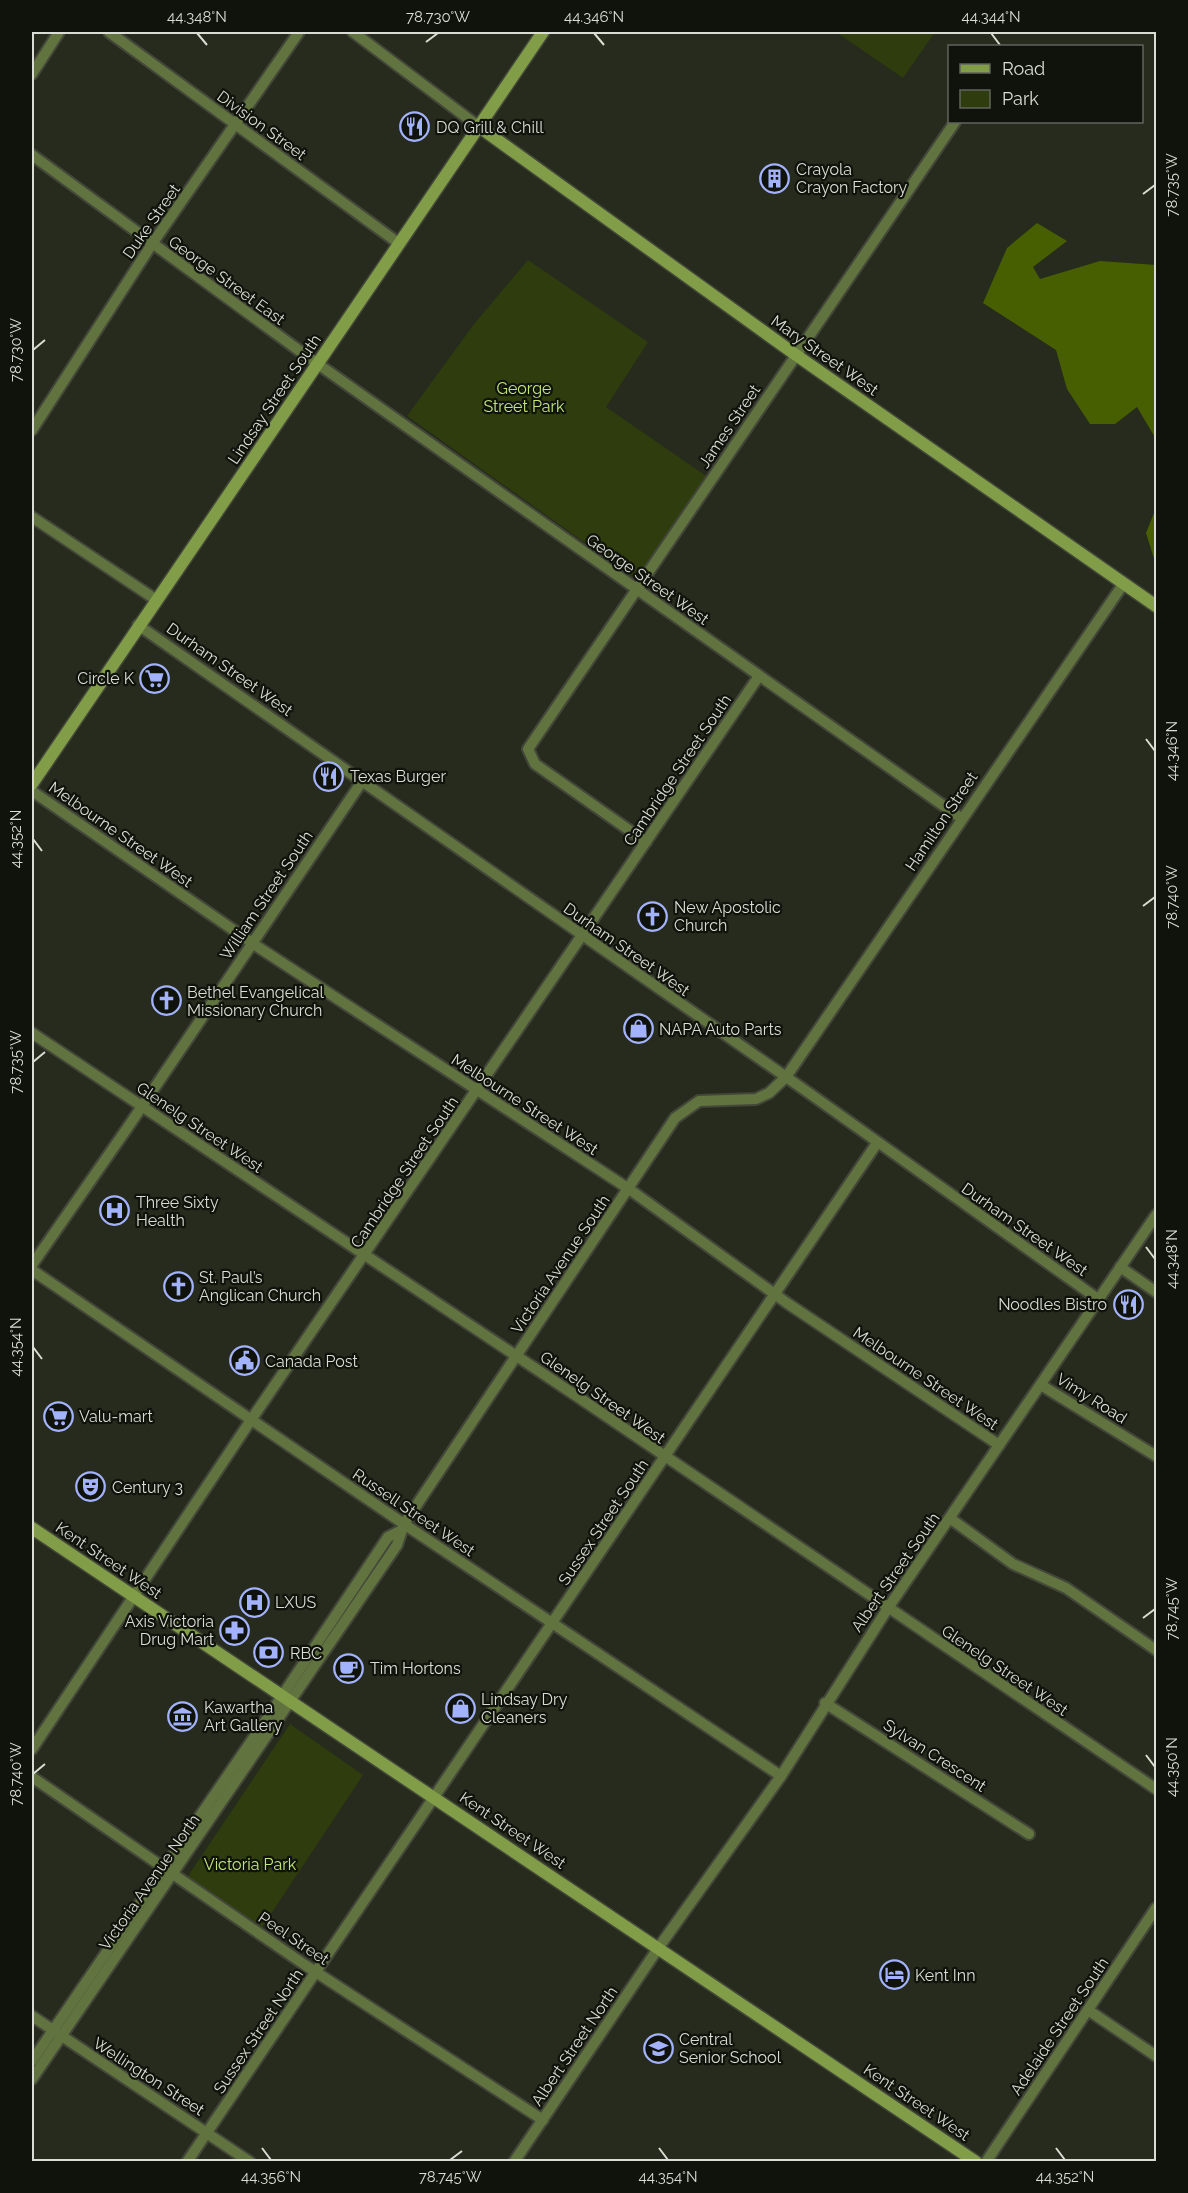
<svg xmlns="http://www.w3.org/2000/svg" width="1188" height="2193" viewBox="0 0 1188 2193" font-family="Raleway,sans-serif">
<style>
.green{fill:#2e3c0e}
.forest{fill:#475f00}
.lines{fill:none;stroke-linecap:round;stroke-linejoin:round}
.street-casing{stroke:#43473a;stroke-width:14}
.secondary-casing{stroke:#43473a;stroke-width:15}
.street{stroke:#61733f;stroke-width:10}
.secondary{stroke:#819d47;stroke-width:12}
.ticks{fill:none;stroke:#d9ddd3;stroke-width:2}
.labels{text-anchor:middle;stroke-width:4.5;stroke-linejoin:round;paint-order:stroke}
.street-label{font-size:16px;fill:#d9ddd3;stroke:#10130c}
.poi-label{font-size:16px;fill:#d9ddd3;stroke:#10130c;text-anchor:start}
.park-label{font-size:16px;fill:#c2e779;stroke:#10130c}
.neatline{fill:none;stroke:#d9ddd3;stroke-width:2}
.ticks-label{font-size:15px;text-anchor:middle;fill:#d9ddd3}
</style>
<rect width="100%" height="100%" fill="#262b1d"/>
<g class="green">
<path d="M 836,32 L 935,32 L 903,78 Z"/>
<path d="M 528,260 L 648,342 L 606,407 L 712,480 L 640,582 L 407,416 L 474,324 Z"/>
<path d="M 290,1724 L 363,1775 L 261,1929 L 186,1879 Z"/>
</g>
<g class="forest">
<path d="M 1037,223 L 1067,241 L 1033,267 L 1040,279 L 1100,261 L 1156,265 L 1156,439 L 1137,407 L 1115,424 L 1090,424 L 1067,389 L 1056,350 L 983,303 L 1007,248 Z"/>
<path d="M 1156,508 L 1156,565 L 1146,533 Z"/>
</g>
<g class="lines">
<defs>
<g id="street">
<path d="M 109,32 L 397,242"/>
<path d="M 353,32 L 478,126"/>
<path d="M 32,74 L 59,32"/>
<path d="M 32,155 L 308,357 L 961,818"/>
<path d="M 32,430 L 152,244 L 299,32"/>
<path d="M 32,517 L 155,599"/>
<path d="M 138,625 L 809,1093 L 1098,1299"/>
<path d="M 32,791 L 258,947 L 629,1189 L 787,1303 L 999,1445"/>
<path d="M 646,842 L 535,764 L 528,749 L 955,122"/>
<path d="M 32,1033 L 581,1399 L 1156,1789"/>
<path d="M 32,1265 L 128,1127 L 363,780"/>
<path d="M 1120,1267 L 1156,1292"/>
<path d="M 32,1270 L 404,1524 L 781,1776"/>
<path d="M 1041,1385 L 1156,1456"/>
<path d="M 951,1519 L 1013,1564 L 1066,1588 L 1156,1650"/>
<path d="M 825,1703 L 1029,1834"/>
<path d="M 32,1749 L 251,1420 L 759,676"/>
<path d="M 32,1777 L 305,1965 L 543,2120"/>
<path d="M 1088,2010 L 1156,2056"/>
<path d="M 32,2016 L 250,2162"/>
<path d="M 32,2061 L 272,1711 L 388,1537 L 400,1531"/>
<path d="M 32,2079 L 397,1545 L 404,1524 L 675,1118 L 699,1101 L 756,1099 L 769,1093 L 786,1077 L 1124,583"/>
<path d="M 187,2162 L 877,1143"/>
<path d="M 514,2162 L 659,1947 L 781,1776 L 888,1608 L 1156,1215"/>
<path d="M 986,2162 L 1156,1908"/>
</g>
<g id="secondary">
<path d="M 478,126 L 796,355 L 1156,606"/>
<path d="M 32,784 L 543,32"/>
<path d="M 32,1528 L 976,2162"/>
</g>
</defs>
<use href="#street" class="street-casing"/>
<use href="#secondary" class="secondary-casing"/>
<use href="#street" class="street"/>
<use href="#secondary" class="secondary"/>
</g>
<path class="ticks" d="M 197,33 L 207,45M 594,33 L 604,45M 991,33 L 1000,45M 426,42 L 438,33M 1143,194 L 1155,185M 33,350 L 45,340M 1146,739 L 1155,751M 33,839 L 42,851M 1143,906 L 1155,897M 33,1062 L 45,1052M 1146,1247 L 1155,1259M 33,1347 L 42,1359M 1143,1618 L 1155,1609M 1146,1755 L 1155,1767M 33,1774 L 45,1764M 262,2148 L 271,2160M 659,2148 L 668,2160M 1056,2148 L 1065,2160M 450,2160 L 462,2151"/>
<defs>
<symbol id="restaurant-ring" viewBox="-11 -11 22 22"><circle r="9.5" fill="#10130c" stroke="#a3b2fd" stroke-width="1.5"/><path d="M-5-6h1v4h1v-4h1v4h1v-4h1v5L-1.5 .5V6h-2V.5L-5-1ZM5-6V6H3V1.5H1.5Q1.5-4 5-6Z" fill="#a3b2fd"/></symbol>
<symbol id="building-ring" viewBox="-11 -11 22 22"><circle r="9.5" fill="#10130c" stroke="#a3b2fd" stroke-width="1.5"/><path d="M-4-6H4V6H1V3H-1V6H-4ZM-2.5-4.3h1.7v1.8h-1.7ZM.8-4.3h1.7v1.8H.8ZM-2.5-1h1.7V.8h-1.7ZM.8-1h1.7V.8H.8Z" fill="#a3b2fd"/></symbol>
<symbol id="supermarket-ring" viewBox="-11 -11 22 22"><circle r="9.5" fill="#10130c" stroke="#a3b2fd" stroke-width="1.5"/><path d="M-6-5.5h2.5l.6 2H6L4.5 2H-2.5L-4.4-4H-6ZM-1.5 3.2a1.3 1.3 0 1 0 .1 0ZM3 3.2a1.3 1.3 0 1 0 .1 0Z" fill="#a3b2fd"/></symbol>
<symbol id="church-ring" viewBox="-11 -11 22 22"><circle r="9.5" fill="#10130c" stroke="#a3b2fd" stroke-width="1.5"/><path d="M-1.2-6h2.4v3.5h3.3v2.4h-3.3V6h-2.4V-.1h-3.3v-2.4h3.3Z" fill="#a3b2fd"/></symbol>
<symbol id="shop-ring" viewBox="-11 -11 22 22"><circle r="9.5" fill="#10130c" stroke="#a3b2fd" stroke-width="1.5"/><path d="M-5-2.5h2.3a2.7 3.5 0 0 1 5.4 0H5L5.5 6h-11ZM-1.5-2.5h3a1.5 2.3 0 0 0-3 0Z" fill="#a3b2fd"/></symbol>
<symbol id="hospital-ring" viewBox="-11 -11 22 22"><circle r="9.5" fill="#10130c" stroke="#a3b2fd" stroke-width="1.5"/><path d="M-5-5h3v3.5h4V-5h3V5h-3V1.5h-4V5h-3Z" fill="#a3b2fd"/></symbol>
<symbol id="civic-ring" viewBox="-11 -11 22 22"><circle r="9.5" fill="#10130c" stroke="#a3b2fd" stroke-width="1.5"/><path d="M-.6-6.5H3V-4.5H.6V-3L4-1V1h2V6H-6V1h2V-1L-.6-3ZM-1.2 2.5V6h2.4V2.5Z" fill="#a3b2fd"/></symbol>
<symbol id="theatre-ring" viewBox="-11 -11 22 22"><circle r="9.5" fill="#10130c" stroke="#a3b2fd" stroke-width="1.5"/><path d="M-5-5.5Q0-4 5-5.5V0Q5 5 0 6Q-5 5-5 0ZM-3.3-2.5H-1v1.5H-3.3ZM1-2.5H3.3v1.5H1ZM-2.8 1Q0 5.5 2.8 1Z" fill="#a3b2fd"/></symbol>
<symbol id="pharmacy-ring" viewBox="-11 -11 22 22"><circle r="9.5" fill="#10130c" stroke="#a3b2fd" stroke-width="1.5"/><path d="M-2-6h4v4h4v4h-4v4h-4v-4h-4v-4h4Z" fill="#a3b2fd"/></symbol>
<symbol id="bank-ring" viewBox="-11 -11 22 22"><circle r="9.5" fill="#10130c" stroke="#a3b2fd" stroke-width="1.5"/><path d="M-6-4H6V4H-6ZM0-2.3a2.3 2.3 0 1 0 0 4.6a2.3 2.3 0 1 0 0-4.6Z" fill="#a3b2fd"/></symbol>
<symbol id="cafe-ring" viewBox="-11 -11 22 22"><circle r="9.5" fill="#10130c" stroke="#a3b2fd" stroke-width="1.5"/><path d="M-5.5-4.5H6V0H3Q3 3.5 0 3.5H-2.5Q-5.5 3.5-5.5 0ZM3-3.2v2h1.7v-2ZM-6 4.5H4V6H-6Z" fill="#a3b2fd"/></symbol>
<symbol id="museum-ring" viewBox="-11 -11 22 22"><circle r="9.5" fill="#10130c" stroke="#a3b2fd" stroke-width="1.5"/><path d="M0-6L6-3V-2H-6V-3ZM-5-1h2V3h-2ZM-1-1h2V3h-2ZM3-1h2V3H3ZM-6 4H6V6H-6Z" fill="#a3b2fd"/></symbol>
<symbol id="hotel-ring" viewBox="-11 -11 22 22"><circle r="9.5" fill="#10130c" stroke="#a3b2fd" stroke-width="1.5"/><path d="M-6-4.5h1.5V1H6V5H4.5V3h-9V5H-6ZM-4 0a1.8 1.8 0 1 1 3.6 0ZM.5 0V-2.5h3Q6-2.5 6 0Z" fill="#a3b2fd"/></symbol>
<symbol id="school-ring" viewBox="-11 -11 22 22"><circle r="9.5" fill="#10130c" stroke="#a3b2fd" stroke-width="1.5"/><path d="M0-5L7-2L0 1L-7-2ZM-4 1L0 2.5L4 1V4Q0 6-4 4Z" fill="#a3b2fd"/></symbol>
</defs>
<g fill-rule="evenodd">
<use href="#restaurant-ring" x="398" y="110" width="33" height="33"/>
<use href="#building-ring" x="758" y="162" width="33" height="33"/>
<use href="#supermarket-ring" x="138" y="662" width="33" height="33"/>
<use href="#restaurant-ring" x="312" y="760" width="33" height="33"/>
<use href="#church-ring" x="636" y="900" width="33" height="33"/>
<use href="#church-ring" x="150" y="984" width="33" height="33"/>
<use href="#shop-ring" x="622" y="1012" width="33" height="33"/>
<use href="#hospital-ring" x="98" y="1194" width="33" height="33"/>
<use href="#church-ring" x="162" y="1270" width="33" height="33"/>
<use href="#restaurant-ring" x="1112" y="1288" width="33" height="33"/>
<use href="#civic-ring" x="228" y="1344" width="33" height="33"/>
<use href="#supermarket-ring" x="42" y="1400" width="33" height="33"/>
<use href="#theatre-ring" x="74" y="1470" width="33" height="33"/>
<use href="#hospital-ring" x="238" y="1586" width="33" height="33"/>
<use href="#pharmacy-ring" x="218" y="1614" width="33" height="33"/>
<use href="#bank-ring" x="252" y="1636" width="33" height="33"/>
<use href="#cafe-ring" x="332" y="1652" width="33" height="33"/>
<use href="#shop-ring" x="444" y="1692" width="33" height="33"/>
<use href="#museum-ring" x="166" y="1700" width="33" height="33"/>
<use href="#hotel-ring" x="878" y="1958" width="33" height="33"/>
<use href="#school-ring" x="642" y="2032" width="33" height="33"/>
</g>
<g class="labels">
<g class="street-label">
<text transform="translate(262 125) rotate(36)" y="6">Division Street</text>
<text transform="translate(151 221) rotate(-55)" y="6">Duke Street</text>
<text transform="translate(227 280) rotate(36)" y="6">George Street East</text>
<text transform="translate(825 355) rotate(35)" y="6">Mary Street West</text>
<text transform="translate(274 399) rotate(-56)" y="6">Lindsay Street South</text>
<text transform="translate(729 426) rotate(-56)" y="6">James Street</text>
<text transform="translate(648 579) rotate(35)" y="6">George Street West</text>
<text transform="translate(230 669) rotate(35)" y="6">Durham Street West</text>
<text transform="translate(677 770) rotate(-56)" y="6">Cambridge Street South</text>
<text transform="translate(941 821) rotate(-56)" y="6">Hamilton Street</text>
<text transform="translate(121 834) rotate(35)" y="6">Melbourne Street West</text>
<text transform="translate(266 895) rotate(-56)" y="6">William Street South</text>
<text transform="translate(627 949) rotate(35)" y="6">Durham Street West</text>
<text transform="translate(525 1104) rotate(33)" y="6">Melbourne Street West</text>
<text transform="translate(200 1127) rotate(34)" y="6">Glenelg Street West</text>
<text transform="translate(404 1172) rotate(-56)" y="6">Cambridge Street South</text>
<text transform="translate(1025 1229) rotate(35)" y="6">Durham Street West</text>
<text transform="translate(560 1264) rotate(-56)" y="6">Victoria Avenue South</text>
<text transform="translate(926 1378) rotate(34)" y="6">Melbourne Street West</text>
<text transform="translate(603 1397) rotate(35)" y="6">Glenelg Street West</text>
<text transform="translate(1092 1398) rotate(32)" y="6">Vimy Road</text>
<text transform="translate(414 1512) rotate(34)" y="6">Russell Street West</text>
<text transform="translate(603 1522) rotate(-56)" y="6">Sussex Street South</text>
<text transform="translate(109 1560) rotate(34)" y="6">Kent Street West</text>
<text transform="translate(895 1572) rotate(-55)" y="6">Albert Street South</text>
<text transform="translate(1005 1670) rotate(34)" y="6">Glenelg Street West</text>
<text transform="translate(935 1755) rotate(33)" y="6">Sylvan Crescent</text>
<text transform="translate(513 1830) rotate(34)" y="6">Kent Street West</text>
<text transform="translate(149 1882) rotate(-55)" y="6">Victoria Avenue North</text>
<text transform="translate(294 1938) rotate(34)" y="6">Peel Street</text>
<text transform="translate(1059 2026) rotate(-56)" y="6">Adelaide Street South</text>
<text transform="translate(258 2031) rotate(-56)" y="6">Sussex Street North</text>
<text transform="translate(574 2046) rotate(-56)" y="6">Albert Street North</text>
<text transform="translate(149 2076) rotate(33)" y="6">Wellington Street</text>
<text transform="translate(917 2102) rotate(34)" y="6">Kent Street West</text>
</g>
<g class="poi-label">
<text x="436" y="133">DQ Grill &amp; Chill</text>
<text x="796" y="175">Crayola<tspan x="796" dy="18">Crayon Factory</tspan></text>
<text x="134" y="684" text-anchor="end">Circle K</text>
<text x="350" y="782">Texas Burger</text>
<text x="674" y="913">New Apostolic<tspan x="674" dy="18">Church</tspan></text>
<text x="187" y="998">Bethel Evangelical<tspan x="187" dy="18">Missionary Church</tspan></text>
<text x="659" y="1035">NAPA Auto Parts</text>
<text x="136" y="1208">Three Sixty<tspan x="136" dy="18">Health</tspan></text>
<text x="199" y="1283">St. Paul’s<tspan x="199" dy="18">Anglican Church</tspan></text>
<text x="1107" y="1310" text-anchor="end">Noodles Bistro</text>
<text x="265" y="1367">Canada Post</text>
<text x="79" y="1422">Valu-mart</text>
<text x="112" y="1493">Century 3</text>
<text x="275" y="1608">LXUS</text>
<text x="214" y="1627" text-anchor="end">Axis Victoria<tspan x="214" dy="18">Drug Mart</tspan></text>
<text x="290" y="1659">RBC</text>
<text x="370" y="1674">Tim Hortons</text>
<text x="481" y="1705">Lindsay Dry<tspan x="481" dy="18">Cleaners</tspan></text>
<text x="204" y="1713">Kawartha<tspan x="204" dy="18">Art Gallery</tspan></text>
<text x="915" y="1981">Kent Inn</text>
<text x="679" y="2045">Central<tspan x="679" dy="18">Senior School</tspan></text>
</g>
<g class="park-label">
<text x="524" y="394">George<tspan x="524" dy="18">Street Park</tspan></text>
<text x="250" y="1870">Victoria Park</text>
</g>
</g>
<rect width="1188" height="2193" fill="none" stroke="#10130c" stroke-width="66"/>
<rect x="948" y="45" width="195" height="78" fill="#10130c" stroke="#60645c" stroke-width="1.5"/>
<rect x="960" y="64" width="30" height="9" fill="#819d47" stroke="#60645c" stroke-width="1.5"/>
<text x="1002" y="75" font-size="18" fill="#d9ddd3">Road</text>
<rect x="960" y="90" width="30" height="18" fill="#2e3c0e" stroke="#60645c" stroke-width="1.5"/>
<text x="1002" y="105" font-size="18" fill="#d9ddd3">Park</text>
<rect x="33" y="33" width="1122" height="2127" class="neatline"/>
<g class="ticks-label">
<text x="197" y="22">44.348°N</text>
<text x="438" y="22">78.730°W</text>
<text x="594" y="22">44.346°N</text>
<text x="991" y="22">44.344°N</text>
<text transform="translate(1172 185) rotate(-90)" y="5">78.735°W</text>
<text transform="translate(16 350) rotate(-90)" y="5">78.730°W</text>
<text transform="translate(1172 751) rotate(-90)" y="5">44.346°N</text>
<text transform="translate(16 839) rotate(-90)" y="5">44.352°N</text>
<text transform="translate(1172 897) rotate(-90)" y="5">78.740°W</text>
<text transform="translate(16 1062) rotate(-90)" y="5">78.735°W</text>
<text transform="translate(1172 1259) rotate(-90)" y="5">44.348°N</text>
<text transform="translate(16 1347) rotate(-90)" y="5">44.354°N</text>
<text transform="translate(1172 1609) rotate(-90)" y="5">78.745°W</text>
<text transform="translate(1172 1767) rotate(-90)" y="5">44.350°N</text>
<text transform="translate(16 1774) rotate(-90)" y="5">78.740°W</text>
<text x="271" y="2182">44.356°N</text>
<text x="450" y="2182">78.745°W</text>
<text x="668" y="2182">44.354°N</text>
<text x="1065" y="2182">44.352°N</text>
</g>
</svg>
